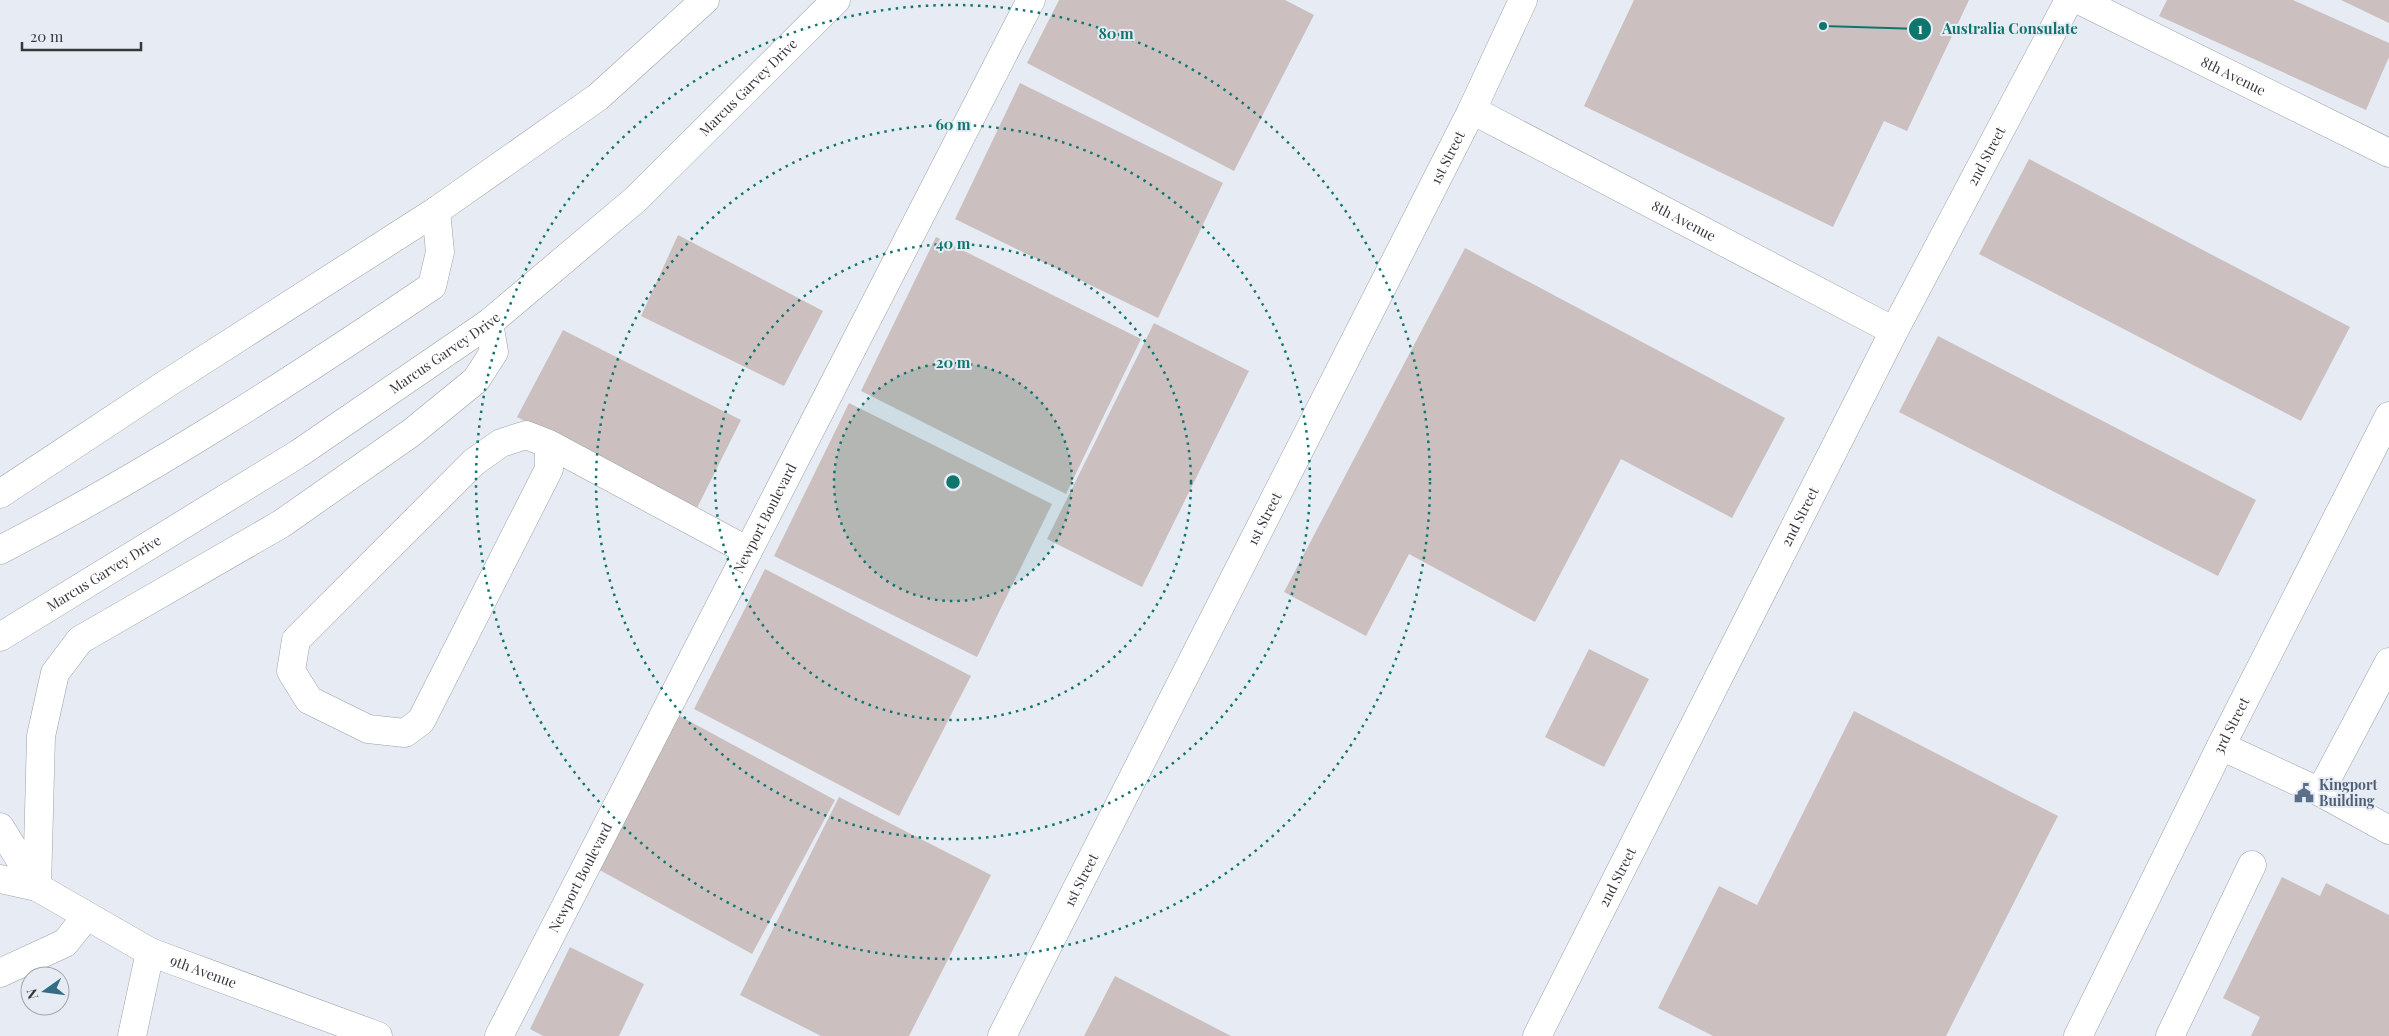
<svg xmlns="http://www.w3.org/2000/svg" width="2389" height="1036" viewBox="0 0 2389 1036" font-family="'Playfair Display',serif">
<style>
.building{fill:#cbc0bf}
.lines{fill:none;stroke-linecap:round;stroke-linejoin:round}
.minor-casing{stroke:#9ca1a8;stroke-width:29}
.highway-casing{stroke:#9ca1a8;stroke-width:29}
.minor{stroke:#fff;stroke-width:28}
.highway{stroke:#fff;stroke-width:28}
.ring{fill:none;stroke:#0f766e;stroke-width:2.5;stroke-dasharray:2.5 5}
.labels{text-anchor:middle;stroke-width:4;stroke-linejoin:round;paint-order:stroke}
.street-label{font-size:14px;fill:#35373a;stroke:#e7ecf4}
.service-label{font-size:14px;font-weight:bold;fill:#4e5e75;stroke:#e7ecf4;text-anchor:start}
.centre{fill:#0f766e;stroke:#e7ecf4;stroke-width:2.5}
.ring-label{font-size:15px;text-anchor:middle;font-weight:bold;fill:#0f766e;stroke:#e7ecf4;stroke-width:4;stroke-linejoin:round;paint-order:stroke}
.leader{fill:none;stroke:#0f766e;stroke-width:2}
.callout-dot{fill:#0f766e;stroke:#e7ecf4;stroke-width:2}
.mark-label{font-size:15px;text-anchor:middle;font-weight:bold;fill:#fff}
.callout-label{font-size:15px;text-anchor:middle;font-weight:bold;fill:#0f766e;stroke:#e7ecf4;stroke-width:4;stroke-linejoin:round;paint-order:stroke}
</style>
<rect width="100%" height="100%" fill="#e7ecf4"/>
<g class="building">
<path d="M 1059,0 L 1285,0 L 1314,15 L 1234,171 L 1027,63 Z"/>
<path d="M 1634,0 L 1969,0 L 1907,131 L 1884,121 L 1833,227 L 1584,106 Z"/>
<path d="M 2167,0 L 2293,0 L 2389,43 L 2389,57 L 2366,110 L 2159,16 Z"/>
<path d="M 2341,0 L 2389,0 L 2389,23 Z"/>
<path d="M 1020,83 L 1223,183 L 1158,318 L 955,219 Z"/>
<path d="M 2029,159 L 2350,327 L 2301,421 L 1979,254 Z"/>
<path d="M 678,235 L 823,311 L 784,386 L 641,316 Z"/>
<path d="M 936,237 L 1141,339 L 1066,494 L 861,391 Z"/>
<path d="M 1465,248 L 1785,418 L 1732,518 L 1621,459 L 1535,622 L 1409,554 L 1366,636 L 1284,592 Z"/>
<path d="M 1154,323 L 1249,371 L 1142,587 L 1047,539 Z"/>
<path d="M 563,330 L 741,420 L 695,512 L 517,417 Z"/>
<path d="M 1938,336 L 2256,500 L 2218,576 L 1899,412 Z"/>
<path d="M 849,403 L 1052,504 L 977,657 L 774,556 Z"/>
<path d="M 765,569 L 971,676 L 899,816 L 694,709 Z"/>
<path d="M 1589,649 L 1649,679 L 1604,767 L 1545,737 Z"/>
<path d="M 1854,711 L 2058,816 L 1946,1036 L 1713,1036 L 1658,1008 L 1719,886 L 1757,905 Z"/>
<path d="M 678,715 L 835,800 L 752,954 L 596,868 Z"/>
<path d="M 839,797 L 991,875 L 909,1036 L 821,1036 L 740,995 Z"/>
<path d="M 2282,877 L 2320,896 L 2326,883 L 2389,915 L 2389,1036 L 2251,1036 L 2260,1017 L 2223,998 Z"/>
<path d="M 570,947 L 644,984 L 619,1036 L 543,1036 L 530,1029 Z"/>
<path d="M 1115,976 L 1231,1036 L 1084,1036 Z"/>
</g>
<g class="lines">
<defs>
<g id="minor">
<path id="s1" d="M 2079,0 L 2389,153"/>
<path id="s2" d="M 1472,110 L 1894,331"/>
<path d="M 549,444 L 526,435 L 501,443 L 474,462 L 296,640 L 291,671 L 309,700 L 368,729 L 405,733 L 421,721 L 549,469 L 549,444 L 748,551"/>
<path d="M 2221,746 L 2320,792 L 2389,830"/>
<path d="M 2320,792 L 2389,662"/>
<path d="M 0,827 L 37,887"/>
<path id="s3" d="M 0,879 L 37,887 L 150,952 L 378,1036"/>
<path d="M 0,973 L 65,943 L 86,917"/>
<path d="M 132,1036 L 150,952"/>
<path id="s4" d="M 499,1036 L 1031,0"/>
<path id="s5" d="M 1002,1036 L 1472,110 L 1523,0"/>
<path id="s6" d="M 1537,1036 L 1894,331 L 2069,0"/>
<path id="s7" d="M 2078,1036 L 2221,746 L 2389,416"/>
<path d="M 2170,1036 L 2252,865"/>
</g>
<g id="highway">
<path d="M 0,494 L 163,386 L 436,211 L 598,97 L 705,0"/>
<path d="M 0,550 C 151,472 292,381 432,286 L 440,252 L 436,211"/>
<path id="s8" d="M 0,637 L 298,454 L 489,323 L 636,199 L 836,0"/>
<path d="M 37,887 L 41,736 L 55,673 L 80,640 L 281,524 L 411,433 L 476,380 L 494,352 L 489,323"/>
</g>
</defs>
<use href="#minor" class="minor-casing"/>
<use href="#highway" class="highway-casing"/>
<use href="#minor" class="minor"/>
<use href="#highway" class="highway"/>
</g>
<circle cx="953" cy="482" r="119" fill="#0f766e" fill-opacity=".12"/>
<g class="ring">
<circle cx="953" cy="482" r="119"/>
<circle cx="953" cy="482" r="238"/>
<circle cx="953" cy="482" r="357"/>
<circle cx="953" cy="482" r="477"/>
</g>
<defs>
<symbol id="civic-bare" viewBox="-9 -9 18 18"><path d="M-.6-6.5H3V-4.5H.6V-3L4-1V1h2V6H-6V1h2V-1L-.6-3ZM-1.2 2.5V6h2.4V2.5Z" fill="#5c6f8a" stroke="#e7ecf4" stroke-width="2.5" paint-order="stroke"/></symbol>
</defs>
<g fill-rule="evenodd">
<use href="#civic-bare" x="2290" y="779" width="28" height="28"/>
</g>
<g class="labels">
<g class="street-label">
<text dy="5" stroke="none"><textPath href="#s1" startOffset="172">8th Avenue</textPath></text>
<text dy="5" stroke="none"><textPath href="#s8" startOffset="932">Marcus Garvey Drive</textPath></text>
<text dy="5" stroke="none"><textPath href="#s6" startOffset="988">2nd Street</textPath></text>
<text dy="5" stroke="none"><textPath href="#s5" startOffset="985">1st Street</textPath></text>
<text dy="5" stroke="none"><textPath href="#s2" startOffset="239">8th Avenue</textPath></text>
<text dy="5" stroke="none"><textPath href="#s8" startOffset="528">Marcus Garvey Drive</textPath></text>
<text dy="5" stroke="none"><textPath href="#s6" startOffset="582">2nd Street</textPath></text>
<text dy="5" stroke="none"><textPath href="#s4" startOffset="582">Newport Boulevard</textPath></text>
<text dy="5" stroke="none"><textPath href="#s5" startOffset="580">1st Street</textPath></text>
<text dy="5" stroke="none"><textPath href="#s8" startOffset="122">Marcus Garvey Drive</textPath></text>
<text dy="5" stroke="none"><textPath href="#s7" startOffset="346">3rd Street</textPath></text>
<text dy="5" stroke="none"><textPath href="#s4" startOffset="178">Newport Boulevard</textPath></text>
<text dy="5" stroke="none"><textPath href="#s6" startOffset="178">2nd Street</textPath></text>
<text dy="5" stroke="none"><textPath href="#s5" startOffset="175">1st Street</textPath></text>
<text dy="5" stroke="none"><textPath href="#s3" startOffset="225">9th Avenue</textPath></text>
</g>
<g class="service-label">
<text x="2319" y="790">Kingport<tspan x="2319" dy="16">Building</tspan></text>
</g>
</g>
<circle cx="953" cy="482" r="8" class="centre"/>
<g class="ring-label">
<text x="1116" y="39">80 m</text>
<text x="953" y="130">60 m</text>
<text x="953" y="249">40 m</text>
<text x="953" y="368">20 m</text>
</g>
<path class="leader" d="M1823 26L1920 29"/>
<g class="callout-dot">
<circle cx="1823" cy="26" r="5"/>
<circle cx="1920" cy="29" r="12"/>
</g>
<g class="mark-label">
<text x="1920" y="34">1</text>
</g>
<g class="callout-label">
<text x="2010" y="34">Australia Consulate</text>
</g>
<g transform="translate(45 991) rotate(256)"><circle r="24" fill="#e7ecf4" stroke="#a0a4aa"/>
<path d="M0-4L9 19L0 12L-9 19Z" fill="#346c86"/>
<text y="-8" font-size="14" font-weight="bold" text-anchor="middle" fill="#35373a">N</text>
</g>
<path d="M22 42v8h119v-8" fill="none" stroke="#35373a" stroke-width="2.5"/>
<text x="30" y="42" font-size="15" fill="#35373a" stroke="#e7ecf4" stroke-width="4" paint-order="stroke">20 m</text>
</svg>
